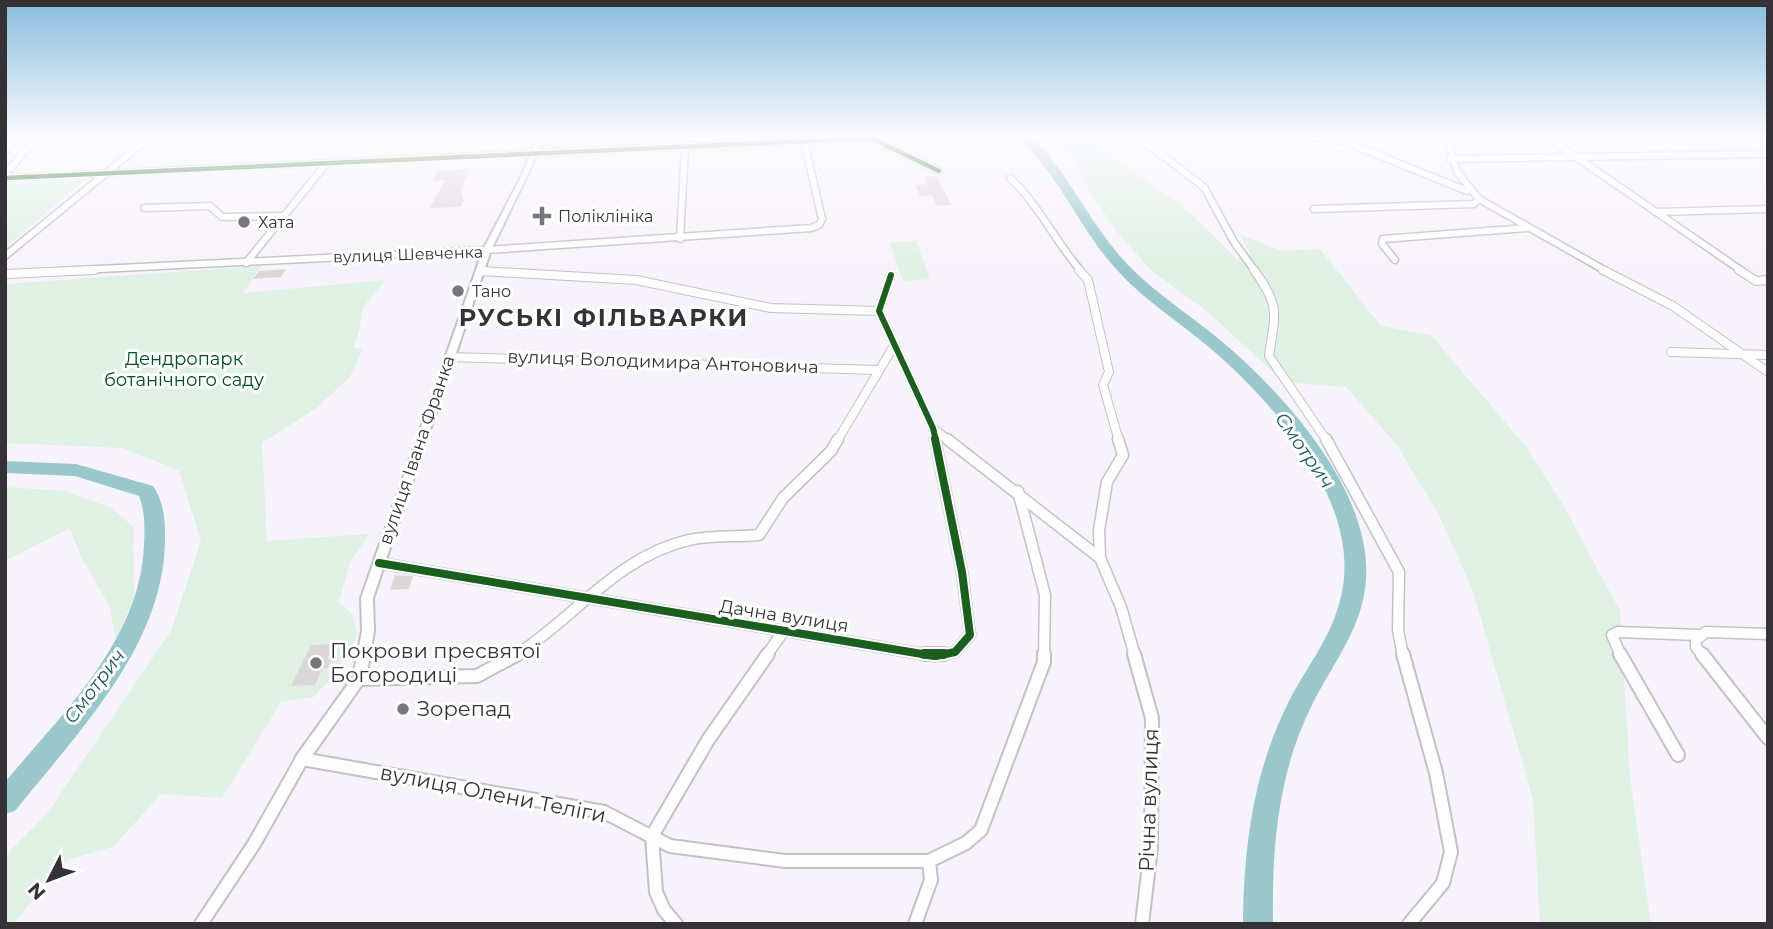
<svg xmlns="http://www.w3.org/2000/svg" width="1773" height="929" viewBox="0 0 1773 929" font-family="Montserrat,sans-serif">
<style>
.green{fill:#dff0e4}
.lines{fill:none;stroke-linecap:round;stroke-linejoin:round}
.river{fill:#99c7cc;fill-rule:evenodd}
.building{fill:#dbd7d9}
.minor-far3-casing{stroke:#c3c1c6;stroke-width:9}
.minor-far2-casing{stroke:#c3c1c6;stroke-width:10}
.minor-far1-casing{stroke:#c3c1c6;stroke-width:13}
.minor-casing{stroke:#c3c1c6;stroke-width:16}
.tertiary-casing{stroke:#c3c1c6;stroke-width:4}
.minor-far3{stroke:#fefdfe;stroke-width:6}
.minor-far2{stroke:#fefdfe;stroke-width:8}
.minor-far1{stroke:#fefdfe;stroke-width:10}
.minor{stroke:#fefdfe;stroke-width:12}
.tertiary{fill:#fefdfe;fill-rule:evenodd}
.cycleway-far3-casing{stroke:#fff;stroke-width:7}
.cycleway-far2-casing{stroke:#fff;stroke-width:10}
.cycleway-far1-casing{stroke:#fff;stroke-width:12}
.cycleway-casing{stroke:#fff;stroke-width:14}
.cycleway-far3{stroke:#1b5e20;stroke-width:4.5}
.cycleway-far2{stroke:#1b5e20;stroke-width:6}
.cycleway-far1{stroke:#1b5e20;stroke-width:8}
.cycleway{stroke:#1b5e20;stroke-width:10}
.poi-dot{fill:#78767b;stroke:#fff;stroke-width:2.5}
.labels{text-anchor:middle;stroke-width:6;stroke-linejoin:round;paint-order:stroke}
.far-poi-label{font-size:16px;fill:#343237;stroke:#fff;text-anchor:start}
.far-street-label{font-size:16px;fill:#343237;stroke:#fff}
.park-label{font-size:18px;fill:#024d21;stroke:#fff}
.street-label{font-size:18px;fill:#343237;stroke:#fff}
.water-label{font-size:19px;font-style:italic;fill:#1e585b;stroke:#fff}
.near-poi-label{font-size:21px;fill:#343237;stroke:#fff;text-anchor:start}
.near-street-label{font-size:21px;fill:#343237;stroke:#fff}
.district-label{font-size:24px;font-weight:bold;letter-spacing:2px;fill:#343237;stroke:#fff}
</style>
<rect width="100%" height="100%" fill="#f6f4fa"/>
<g class="green">
<path d="M 1047,137 L 1086,137 L 1187,210 L 1237,259 L 1250,253 L 1239,234 L 1281,251 L 1320,249 L 1381,326 L 1431,335 L 1526,447 L 1562,503 L 1620,611 L 1630,777 L 1651,924 L 1540,924 L 1533,799 L 1473,591 L 1439,515 L 1396,444 L 1346,387 L 1284,382 L 1208,312 L 1152,271 L 1117,232 L 1091,193 L 1074,158 Z"/>
<path d="M 86,179 L 5,248 L 5,185 Z"/>
<path d="M 916,241 L 930,279 L 903,281 L 890,243 Z"/>
<path d="M 261,266 L 243,293 L 386,280 L 363,307 L 359,332 L 353,347 L 362,350 L 350,377 L 315,409 L 262,443 L 267,541 L 369,534 L 350,562 L 339,602 L 352,614 L 358,635 L 332,677 L 314,697 L 281,702 L 222,798 L 161,794 L 113,847 L 66,860 L 13,924 L 5,924 L 5,856 L 48,812 L 171,631 L 201,541 L 179,470 L 121,448 L 5,443 L 5,284 Z"/>
<path d="M 5,487 L 64,491 L 112,508 L 133,527 L 134,597 L 116,640 L 109,605 L 81,557 L 70,528 L 5,561 Z"/>
</g>
<g class="lines">
<g class="river">
<path d="M 1020,137 L 1032,137 L 1044,149 C 1074,186 1095,230 1128,265 C 1160,298 1200,321 1234,352 C 1297,408 1387,512 1362,604 C 1352,642 1328,672 1311,707 C 1277,776 1272,849 1273,924 L 1243,924 C 1244,845 1253,774 1288,703 C 1305,669 1329,641 1339,604 C 1368,511 1277,405 1210,348 C 1179,322 1144,300 1117,270 C 1090,241 1073,206 1050,174 C 1041,161 1030,150 1020,137 Z"/>
<path d="M 5,461 L 76,464 L 153,486 C 164,502 165,519 165,538 C 165,645 78,732 15,811 L 5,814 L 5,782 C 63,713 141,639 144,544 C 145,528 145,511 139,496 L 75,476 L 5,473 Z"/>
</g>
</g>
<g class="building">
<path d="M 469,169 L 461,190 L 464,200 L 460,207 L 430,208 L 445,180 L 433,181 L 437,170 Z"/>
<path d="M 937,176 L 951,205 L 937,206 L 932,195 L 920,196 L 915,185 L 927,184 L 924,177 Z"/>
<path d="M 286,269 L 281,277 L 253,279 L 259,271 Z"/>
<path d="M 395,575 L 413,576 L 409,589 L 390,590 Z"/>
<path d="M 334,644 L 327,659 L 332,659 L 328,668 L 323,668 L 315,685 L 291,686 L 311,645 Z"/>
</g>
<g class="lines">
<defs>
<g id="minor-far3">
<path d="M 1138,137 L 1204,187 L 1234,242 L 1255,271"/>
<path d="M 1312,137 L 1346,142 L 1467,191"/>
<path d="M 1447,137 L 1457,172 L 1479,199 L 1606,271"/>
<path d="M 1547,137 L 1742,271"/>
<path d="M 666,148 L 667,137"/>
<path d="M 5,151 L 16,137"/>
<path d="M 535,153 L 871,138 L 939,171"/>
<path d="M 1450,159 L 1768,154"/>
<path d="M 5,175 L 36,137"/>
<path d="M 1010,178 C 1039,205 1055,241 1081,271"/>
<path d="M 144,208 L 210,206 L 222,217 L 282,216"/>
<path d="M 1314,209 L 1474,204 L 1479,199"/>
<path d="M 1656,212 L 1768,209"/>
<path d="M 680,239 L 685,147"/>
<path d="M 5,256 L 150,137"/>
<path d="M 1395,260 L 1382,244 L 1383,239 L 1527,228"/>
<path d="M 246,263 L 326,164"/>
<path d="M 59,271 L 487,250 L 811,228 L 819,225 L 822,219 L 803,137"/>
<path d="M 480,271 L 486,271"/>
</g>
<g id="minor-far2">
<path d="M 1079,270 L 1088,280 L 1109,372 L 1103,385 L 1119,441"/>
<path d="M 1254,270 C 1281,307 1275,314 1269,356 L 1327,441"/>
<path d="M 1603,270 L 1673,306 L 1768,372"/>
<path d="M 1739,270 L 1756,281 L 1768,280"/>
<path d="M 480,271 L 636,280 L 771,308 L 879,311"/>
<path d="M 5,274 L 94,270"/>
<path d="M 891,275 L 879,311 L 933,428 L 936,441"/>
<path d="M 1671,352 L 1768,355"/>
<path d="M 449,357 L 877,370"/>
<path d="M 933,428 L 949,441"/>
<path d="M 837,441 L 895,344"/>
</g>
<g id="minor-far1">
<path d="M 935,439 L 962,572 L 970,635 L 955,652 L 936,656"/>
<path d="M 947,439 L 1100,558"/>
<path d="M 1118,439 L 1123,455 L 1107,482 L 1099,530 L 1100,558 L 1121,607 L 1135,656"/>
<path d="M 1326,439 L 1399,572 L 1398,630 L 1403,656"/>
<path d="M 1018,491 L 1045,595 L 1044,656"/>
<path d="M 379,563 L 934,656"/>
<path d="M 515,656 C 574,618 618,556 689,540 C 711,535 736,537 759,535 L 783,498 L 831,451 L 838,439"/>
<path d="M 766,656 L 783,632"/>
<path d="M 1621,656 L 1612,635 L 1618,632 L 1699,635"/>
<path d="M 1703,656 L 1696,647 L 1696,640 L 1706,632 L 1768,634"/>
</g>
<g id="minor">
<path d="M 924,654 L 944,654"/>
<path d="M 1134,654 L 1152,718 L 1151,848 L 1142,924"/>
<path d="M 1403,654 L 1436,773 L 1451,852 L 1443,883 L 1409,924"/>
<path d="M 1620,654 L 1678,755"/>
<path d="M 1702,654 L 1768,738"/>
<path d="M 359,679 L 477,676 L 518,654"/>
<path d="M 201,924 L 254,844 L 302,759 L 604,812 L 670,846 L 785,861 L 929,861"/>
<path d="M 676,924 L 664,910 L 656,892 L 652,836 L 708,740 L 768,654"/>
<path d="M 915,924 L 931,880 L 929,861 L 966,843 L 981,830 L 1044,662 L 1044,654"/>
</g>
<path id="tertiary" d="M 537,137 L 543,137 L 538,153 L 491,250 L 373,598 L 374,631 L 366,679 L 307,763 L 302,765 L 297,763 L 295,759 L 297,755 L 353,677 L 362,631 L 361,598 L 483,250 L 522,175 L 530,155 L 5,180 L 5,176 L 531,151 Z"/>
</defs>
<use href="#minor-far3" class="minor-far3-casing"/>
<use href="#minor-far2" class="minor-far2-casing"/>
<use href="#minor-far1" class="minor-far1-casing"/>
<use href="#minor" class="minor-casing"/>
<use href="#tertiary" class="tertiary-casing"/>
<use href="#minor-far3" class="minor-far3"/>
<use href="#minor-far2" class="minor-far2"/>
<use href="#minor-far1" class="minor-far1"/>
<use href="#minor" class="minor"/>
<use href="#tertiary" class="tertiary"/>
<defs>
<path id="cycleway-far3" d="M 5,178 L 871,138 L 939,171"/>
<path id="cycleway-far2" d="M 891,275 L 879,311 L 933,428 L 936,441"/>
<g id="cycleway-far1">
<path d="M 935,439 L 962,572 L 970,635 L 955,652 L 936,656"/>
<path d="M 379,563 L 934,656"/>
</g>
<path id="cycleway" d="M 924,654 L 944,654"/>
</defs>
<use href="#cycleway-far3" class="cycleway-far3-casing"/>
<use href="#cycleway-far2" class="cycleway-far2-casing"/>
<use href="#cycleway-far1" class="cycleway-far1-casing"/>
<use href="#cycleway" class="cycleway-casing"/>
<use href="#cycleway-far3" class="cycleway-far3"/>
<use href="#cycleway-far2" class="cycleway-far2"/>
<use href="#cycleway-far1" class="cycleway-far1"/>
<use href="#cycleway" class="cycleway"/>
</g>
<linearGradient id="sky" x2="0" y2="1"><stop stop-color="#88bcdd"/><stop offset="0.51" stop-color="#fbfafd"/><stop offset="1" stop-color="#fbfafd" stop-opacity="0"/></linearGradient>
<rect width="1773" height="268" fill="url(#sky)"/>
<g class="poi-dot">
<path d="M538.5 205.5h7v7h7v7h-7v7h-7v-7h-7v-7h7z"/>
<circle cx="244" cy="222" r="7"/>
<circle cx="458" cy="291" r="7"/>
<circle cx="316" cy="663" r="7"/>
<circle cx="403" cy="709" r="7"/>
</g>
<g class="labels">
<g class="far-poi-label">
<text x="558" y="222">Поліклініка</text>
<text x="258" y="228">Хата</text>
<text x="472" y="297">Тано</text>
</g>
<g class="far-street-label">
<text transform="translate(408 254) rotate(-2)" y="6">вулиця Шевченка</text>
</g>
<g class="park-label">
<text x="184" y="365">Дендропарк<tspan x="184" dy="21">ботанічного саду</tspan></text>
</g>
<g class="street-label">
<text transform="translate(663 362) rotate(2)" y="6">вулиця Володимира Антоновича</text>
<text transform="translate(417 450) rotate(-71)" y="6">вулиця Івана Франка</text>
<text transform="translate(784 616) rotate(9)" y="6">Дачна вулиця</text>
</g>
<g class="water-label">
<text transform="translate(1305 450) rotate(55)" y="7">Смотрич</text>
<text transform="translate(94 686) rotate(-53)" y="7">Смотрич</text>
</g>
<g class="near-poi-label">
<text x="330" y="658">Покрови пресвятої<tspan x="330" dy="24">Богородиці</tspan></text>
<text x="417" y="716">Зорепад</text>
</g>
<g class="near-street-label">
<text transform="translate(493 794) rotate(11)" y="7">вулиця Олени Теліги</text>
<text transform="translate(1149 800) rotate(-88)" y="7">Річна вулиця</text>
</g>
<g class="district-label">
<text x="604" y="326">РУСЬКІ ФІЛЬВАРКИ</text>
</g>
</g>
<rect width="1773" height="929" fill="none" stroke="#343237" stroke-width="14"/>
<g transform="translate(49 880) rotate(228)" stroke="#ffffff" stroke-width="5" paint-order="stroke">
<path d="M0-5L12 26L0 18L-12 26Z" fill="#343237"/>
<text y="-10" font-size="19" font-weight="bold" text-anchor="middle" fill="#343237">N</text>
</g>
</svg>
